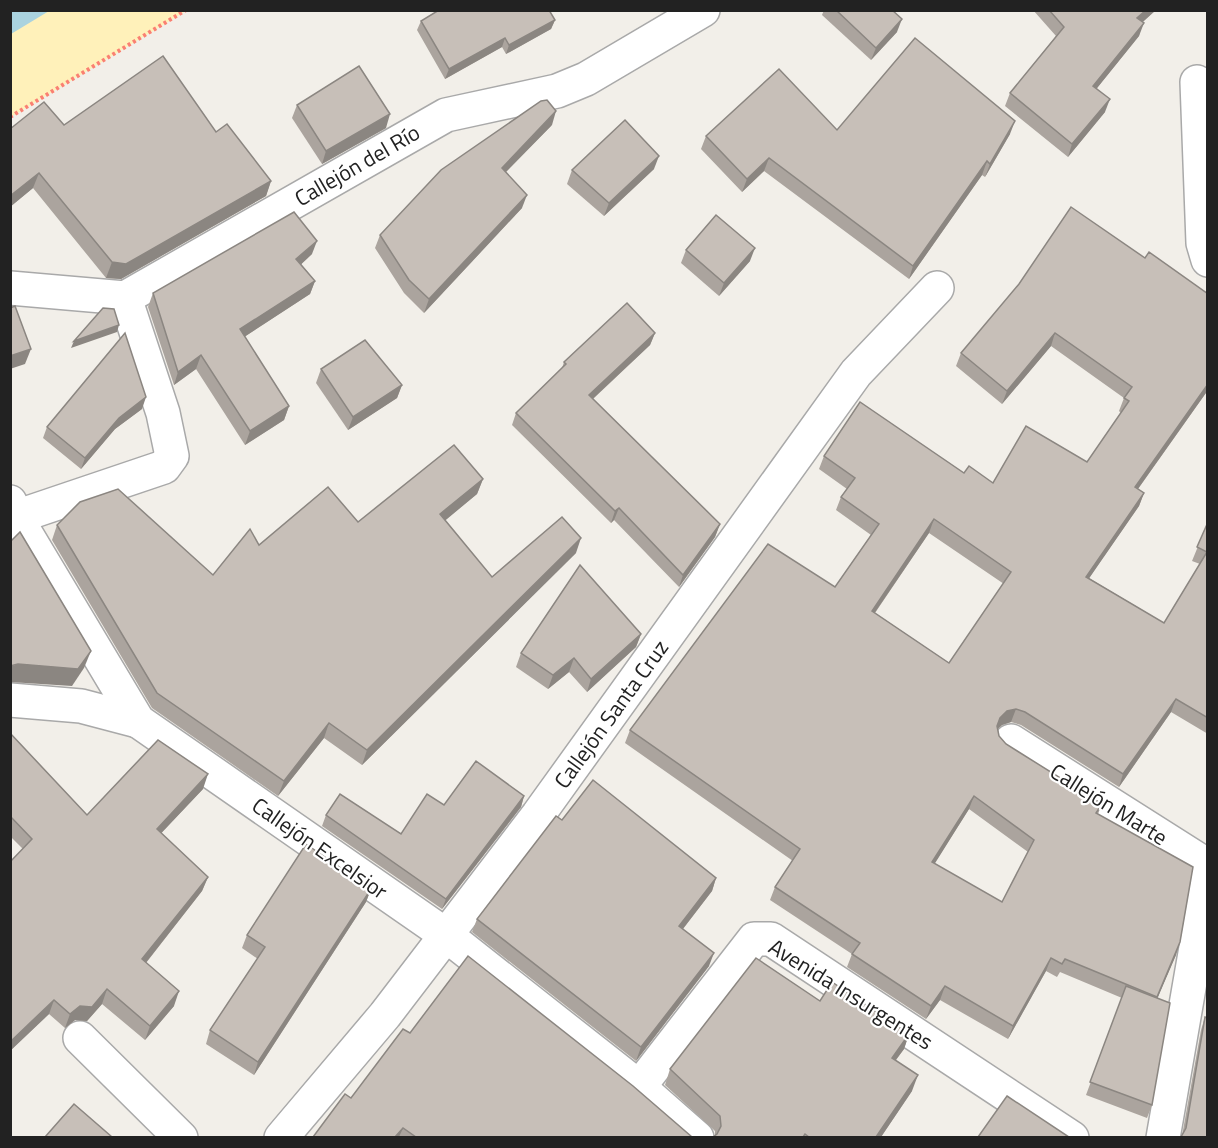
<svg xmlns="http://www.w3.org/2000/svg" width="1218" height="1148" viewBox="0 0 1218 1148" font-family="'Titillium Web',sans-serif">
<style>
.sand{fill:#fff1ba}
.water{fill:#aad3df}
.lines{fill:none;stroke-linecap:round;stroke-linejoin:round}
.minor-casing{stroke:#a9a9a9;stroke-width:36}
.path{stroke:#fa8072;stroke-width:4;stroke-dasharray:3 3;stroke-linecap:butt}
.minor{stroke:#fff;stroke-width:33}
.wall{fill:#aba49e;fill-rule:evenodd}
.shaded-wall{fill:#8b8681}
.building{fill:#c7bfb8;stroke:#8b8681;stroke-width:1.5;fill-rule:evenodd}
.labels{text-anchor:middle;stroke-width:4.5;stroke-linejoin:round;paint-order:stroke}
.street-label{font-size:22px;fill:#222;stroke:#fff}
</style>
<rect width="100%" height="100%" fill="#f2efe9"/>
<path class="sand" d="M 11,11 L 186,11 L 11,117 Z"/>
<path class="water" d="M 11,10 L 49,10 L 49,11 L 11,34 Z"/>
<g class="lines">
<defs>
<g id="minor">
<path d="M 1197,82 L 1203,243 L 1208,260"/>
<path d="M 10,288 L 125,298 L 446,115 L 557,91 L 586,79 L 703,10"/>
<path d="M 10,502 L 16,517 L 138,721 L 446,935 L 639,1087 L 697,1138"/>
<path d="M 16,517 L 164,467 L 172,456 L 163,413 L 125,298"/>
<path d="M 10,700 L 81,706 L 138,721"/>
<path d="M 1011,741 L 1208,866"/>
<path d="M 80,1038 L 181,1138"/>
<path d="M 639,1087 L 754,939 L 771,939 L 1072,1138"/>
<path d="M 281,1138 L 385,1015 L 538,815 L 856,373 L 937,288"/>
<path d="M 1163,1138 L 1208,878"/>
</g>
</defs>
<use href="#minor" class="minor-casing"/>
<path class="path" d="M 10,117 L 186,10"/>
<use href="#minor" class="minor"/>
</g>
<g class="wall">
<path d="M 824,10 L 892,10 L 897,32 L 871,60 L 822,15 Z"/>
<path d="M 1033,10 L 1156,10 L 1142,22 L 1139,36 L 1097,88 L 1105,112 L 1068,157 L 1005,106 L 1010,93 L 1056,36 Z"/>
<path d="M 555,20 L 551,29 L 506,54 L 502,47 L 445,79 L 417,30 L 421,21 Z"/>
<path d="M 297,105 L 386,128 L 322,164 L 292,118 Z"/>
<path d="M 64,125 L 216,132 L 271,181 L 266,196 L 121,279 L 106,278 L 33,188 L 10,207 L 10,129 Z"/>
<path d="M 552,125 L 506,172 L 522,208 L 424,313 L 404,293 L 375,248 L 380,235 Z"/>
<path d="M 837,130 L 1010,134 L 985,177 L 982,175 L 909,279 L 764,171 L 742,192 L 701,149 L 706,136 Z"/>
<path d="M 654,169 L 604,216 L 567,184 L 572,170 Z"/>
<path d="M 686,250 L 750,261 L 719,296 L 681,263 Z"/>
<path d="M 312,254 L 301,264 L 315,281 L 310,294 L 244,337 L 289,406 L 284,420 L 245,445 L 196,369 L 174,385 L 148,307 L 153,293 Z"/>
<path d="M 1145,258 L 1208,294 L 1208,390 L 1138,489 L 1144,493 L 1139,506 L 1089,578 L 1164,623 L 1200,564 L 1192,561 L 1208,522 L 1208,734 L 1171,712 L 1119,787 L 1021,725 L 1011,722 L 1002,725 L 998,729 L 999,736 L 1006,744 L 1102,804 L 1098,814 L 1176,955 L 1157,998 L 1152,1105 L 1147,1118 L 1086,1095 L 1122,998 L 1060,972 L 1057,977 L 1046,971 L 1008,1039 L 940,1000 L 926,1019 L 847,967 L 852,954 L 770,900 L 775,887 L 793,861 L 625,743 L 630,730 L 835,587 L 871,535 L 836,510 L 841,497 L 847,489 L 819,469 L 824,456 L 964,473 L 993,483 L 1087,462 L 1121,413 L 1119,411 L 1124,398 L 1051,346 L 1002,404 L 956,366 L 961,353 ZM 929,533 L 1004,584 L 949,663 L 875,613 ZM 969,809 L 1028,852 L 1002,902 L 934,864 Z"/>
<path d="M 655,333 L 650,345 L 593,399 L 720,524 L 715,537 L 679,587 L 614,520 L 611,523 L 512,425 L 516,413 L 562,368 L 564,362 Z"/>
<path d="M 321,369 L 402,385 L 397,398 L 348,430 L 316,383 Z"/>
<path d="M 142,409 L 115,429 L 81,469 L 43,438 L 47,427 Z"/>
<path d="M 483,479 L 477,494 L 445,520 L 492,577 L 576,553 L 362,765 L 324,738 L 278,796 L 152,708 L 52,540 L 57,525 L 213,575 L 259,545 L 358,522 Z"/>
<path d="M 641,634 L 636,647 L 587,692 L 569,672 L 548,689 L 516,667 L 521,653 Z"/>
<path d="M 10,733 L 87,815 L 203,789 L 161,833 L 208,877 L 202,891 L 146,963 L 174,1006 L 145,1040 L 102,1004 L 87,1021 L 75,1020 L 65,1028 L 49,1014 L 10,1051 L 10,862 L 23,849 L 10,836 Z"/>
<path d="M 524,796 L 521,807 L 442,909 L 322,826 L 326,815 L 401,834 L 444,805 Z"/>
<path d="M 562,820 L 716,878 L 712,891 L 683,929 L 709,966 L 636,1061 L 472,932 L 477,919 Z"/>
<path d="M 371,889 L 366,902 L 254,1075 L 206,1044 L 210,1030 L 258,959 L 242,948 L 247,935 Z"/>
<path d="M 820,1001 L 909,1034 L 904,1049 L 896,1060 L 912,1091 L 881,1137 L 713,1137 L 715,1136 L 715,1131 L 665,1085 L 670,1069 Z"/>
<path d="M 1205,1017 L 1208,1137 L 1182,1136 L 1201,1030 Z"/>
<path d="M 410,1033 L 690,1137 L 692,1137 L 313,1137 L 351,1098 Z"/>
</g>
<g class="shaded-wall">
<path d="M 1146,10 L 1156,10 L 1133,31 L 1137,18 Z"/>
<path d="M 902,19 L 897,32 L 871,60 L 876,48 Z"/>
<path d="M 555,20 L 551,29 L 506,54 L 509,45 Z"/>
<path d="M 1144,23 L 1139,36 L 1089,98 L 1093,86 Z"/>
<path d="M 505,38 L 502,47 L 445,79 L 449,69 Z"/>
<path d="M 1110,99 L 1105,112 L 1068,157 L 1072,144 Z"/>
<path d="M 556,111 L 552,125 L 497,181 L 502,168 Z"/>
<path d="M 390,114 L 386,128 L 322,164 L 326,151 Z"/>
<path d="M 1015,121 L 1010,134 L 985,177 L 990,164 Z"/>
<path d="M 659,156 L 654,169 L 604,216 L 609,203 Z"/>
<path d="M 769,158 L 764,171 L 742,192 L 747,179 Z"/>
<path d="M 987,161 L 982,175 L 909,279 L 913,266 Z"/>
<path d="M 39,173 L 33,188 L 10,207 L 10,196 Z"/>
<path d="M 271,181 L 266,196 L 121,279 L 106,278 L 112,262 Z"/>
<path d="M 527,195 L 522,208 L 424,313 L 429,299 Z"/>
<path d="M 317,241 L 312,254 L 292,273 L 296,259 Z"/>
<path d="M 755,248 L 750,261 L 719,296 L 724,283 Z"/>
<path d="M 315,281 L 310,294 L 235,343 L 240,329 Z"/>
<path d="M 119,325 L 117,332 L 71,348 L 74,341 Z"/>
<path d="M 655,333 L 650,345 L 584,407 L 589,395 Z"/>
<path d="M 1055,333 L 1051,346 L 1002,404 L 1007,391 Z"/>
<path d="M 31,349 L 25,364 L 10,369 L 10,356 Z"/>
<path d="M 201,355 L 196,369 L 174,385 L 178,372 Z"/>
<path d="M 1208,384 L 1208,390 L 1130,500 L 1135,487 Z"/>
<path d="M 402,385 L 397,398 L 348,430 L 353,417 Z"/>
<path d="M 146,397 L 142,409 L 115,429 L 81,469 L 85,458 L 119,418 Z"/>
<path d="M 289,406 L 284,420 L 245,445 L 250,431 Z"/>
<path d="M 483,479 L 477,494 L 435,529 L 440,514 Z"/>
<path d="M 1144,493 L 1139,506 L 1081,590 L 1086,577 Z"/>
<path d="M 619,508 L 614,520 L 611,523 L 615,511 Z"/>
<path d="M 934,519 L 929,533 L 867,624 L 872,611 Z"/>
<path d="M 720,524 L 715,537 L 679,587 L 683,575 Z"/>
<path d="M 581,538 L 576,553 L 362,765 L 367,750 Z"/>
<path d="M 641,634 L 636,647 L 587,692 L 591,679 Z"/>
<path d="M 91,651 L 84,668 L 72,686 L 10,682 L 10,666 Z"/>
<path d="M 574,658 L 569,672 L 548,689 L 553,675 Z"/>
<path d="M 1176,699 L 1171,712 L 1119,787 L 1123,774 Z"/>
<path d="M 1016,709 L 1011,722 L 1002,725 L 995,731 L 1000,718 L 1007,711 Z"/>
<path d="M 329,723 L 324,738 L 278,796 L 284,781 Z"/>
<path d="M 208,774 L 203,789 L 152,843 L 157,829 Z"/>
<path d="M 524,796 L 521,807 L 442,909 L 446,899 Z"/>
<path d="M 974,796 L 969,809 L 927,876 L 932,862 Z"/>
<path d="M 208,877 L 202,891 L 137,974 L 142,959 Z"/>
<path d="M 716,878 L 712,891 L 675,939 L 679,926 Z"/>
<path d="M 371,889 L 366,902 L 254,1075 L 258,1062 Z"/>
<path d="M 1180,942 L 1176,955 L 1152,1011 L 1157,997 Z"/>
<path d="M 714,953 L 709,966 L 636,1061 L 641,1047 Z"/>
<path d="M 1051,958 L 1046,971 L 1008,1039 L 1013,1026 Z"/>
<path d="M 945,986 L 940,1000 L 926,1019 L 931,1006 Z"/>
<path d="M 107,989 L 102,1004 L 87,1021 L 75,1020 L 65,1028 L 70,1014 L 80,1006 Z"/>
<path d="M 179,991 L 174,1006 L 145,1040 L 150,1026 Z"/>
<path d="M 54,1000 L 49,1014 L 10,1051 L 10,1042 Z"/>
<path d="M 909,1034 L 904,1049 L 886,1073 L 892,1058 Z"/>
<path d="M 918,1075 L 912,1091 L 881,1137 L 876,1137 Z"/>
<path d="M 403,1128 L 399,1137 L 395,1137 Z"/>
</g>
<g class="building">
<path d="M 439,10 L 549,10 L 555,20 L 509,45 L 505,38 L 449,69 L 421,21 Z"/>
<path d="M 836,10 L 892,10 L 902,19 L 876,48 Z"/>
<path d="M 1049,10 L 1146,10 L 1137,18 L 1144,23 L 1093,86 L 1110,99 L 1072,144 L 1010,93 L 1064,27 Z"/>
<path d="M 915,38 L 1015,121 L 990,164 L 987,161 L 913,266 L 769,158 L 747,179 L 706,136 L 779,69 L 837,130 Z"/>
<path d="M 163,56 L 216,132 L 227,124 L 271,181 L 126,264 L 112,262 L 39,173 L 10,196 L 10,129 L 44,102 L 64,125 Z"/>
<path d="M 359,66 L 390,114 L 326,151 L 297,105 Z"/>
<path d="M 547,100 L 556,111 L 502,168 L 527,195 L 429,299 L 409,280 L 380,235 L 441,170 L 541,101 Z"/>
<path d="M 625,120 L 659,156 L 609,203 L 572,170 Z"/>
<path d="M 1071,207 L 1145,258 L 1149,252 L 1208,294 L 1208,384 L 1135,487 L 1144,493 L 1086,577 L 1164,623 L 1207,552 L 1197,547 L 1208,522 L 1208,718 L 1176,699 L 1123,774 L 1025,712 L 1016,709 L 1007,711 L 1000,718 L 997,726 L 999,736 L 1006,744 L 1102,804 L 1096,813 L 1193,867 L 1180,942 L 1157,997 L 1065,959 L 1062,964 L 1051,958 L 1013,1026 L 945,986 L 931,1006 L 852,954 L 860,943 L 775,887 L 800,849 L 630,730 L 768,544 L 835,587 L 879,524 L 841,497 L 855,478 L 824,456 L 860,402 L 964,473 L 969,466 L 993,483 L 1026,426 L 1087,462 L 1129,401 L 1124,398 L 1132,387 L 1055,333 L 1007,391 L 961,353 L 1019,284 ZM 934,519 L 1011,572 L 949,663 L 872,611 ZM 974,796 L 1034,840 L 1002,902 L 932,862 Z"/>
<path d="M 294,212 L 317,241 L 296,259 L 315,281 L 240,329 L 289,406 L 250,431 L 201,355 L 178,372 L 153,293 Z"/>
<path d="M 716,215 L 755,248 L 724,283 L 686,250 Z"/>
<path d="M 627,303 L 655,333 L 589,395 L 720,524 L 683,575 L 619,508 L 615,511 L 516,413 L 566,364 L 564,362 Z"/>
<path d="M 15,306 L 31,349 L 10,356 L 10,308 Z"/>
<path d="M 103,308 L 114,309 L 119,325 L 74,341 Z"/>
<path d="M 125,333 L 146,397 L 119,418 L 85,458 L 47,427 Z"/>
<path d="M 365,340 L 402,385 L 353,417 L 321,369 Z"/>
<path d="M 454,445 L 483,479 L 440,514 L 492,577 L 562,517 L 581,538 L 367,750 L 329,723 L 284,781 L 157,693 L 57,525 L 80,502 L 118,489 L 213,575 L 250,529 L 259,545 L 328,487 L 358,522 Z"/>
<path d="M 20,532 L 91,651 L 78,669 L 18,664 L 10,666 L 10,542 Z"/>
<path d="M 580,565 L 641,634 L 591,679 L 574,658 L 553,675 L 521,653 Z"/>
<path d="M 10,733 L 87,815 L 158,740 L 208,774 L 157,829 L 208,877 L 142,959 L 179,991 L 150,1026 L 107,989 L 92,1007 L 80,1006 L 70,1014 L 54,1000 L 10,1042 L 10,862 L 32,839 L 10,816 Z"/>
<path d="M 476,761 L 524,796 L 446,899 L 326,815 L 340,794 L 401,834 L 427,794 L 444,805 Z"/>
<path d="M 593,780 L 716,878 L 679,926 L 714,953 L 641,1047 L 477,919 L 556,816 L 562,820 Z"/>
<path d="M 306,844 L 371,889 L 258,1062 L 210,1030 L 265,947 L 247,935 Z"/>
<path d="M 468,956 L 633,1086 L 692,1137 L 416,1137 L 403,1128 L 395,1137 L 313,1137 L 345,1094 L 351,1098 L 403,1029 L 410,1033 Z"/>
<path d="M 756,958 L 820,1001 L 832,982 L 909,1034 L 892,1058 L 918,1075 L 876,1137 L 809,1137 L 805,1134 L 803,1137 L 713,1137 L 717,1134 L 721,1126 L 720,1116 L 670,1069 Z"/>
<path d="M 1126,986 L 1170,1003 L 1152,1105 L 1090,1082 Z"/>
<path d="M 1205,1017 L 1208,1018 L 1208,1137 L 1181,1137 L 1186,1128 Z"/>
<path d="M 1007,1096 L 1069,1137 L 978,1137 Z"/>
<path d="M 74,1104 L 112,1137 L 45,1137 Z"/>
</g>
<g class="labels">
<g class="street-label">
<text transform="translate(357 165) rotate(-30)" y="8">Callejón del Río</text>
<text transform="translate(611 714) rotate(-54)" y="8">Callejón Santa Cruz</text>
<text transform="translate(1109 804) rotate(32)" y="8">Callejón Marte</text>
<text transform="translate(320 848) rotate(35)" y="8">Callejón Excelsior</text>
<text transform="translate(851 994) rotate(32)" y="8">Avenida Insurgentes</text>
</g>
</g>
<rect width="1218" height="1148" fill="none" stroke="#222222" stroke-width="24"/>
</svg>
